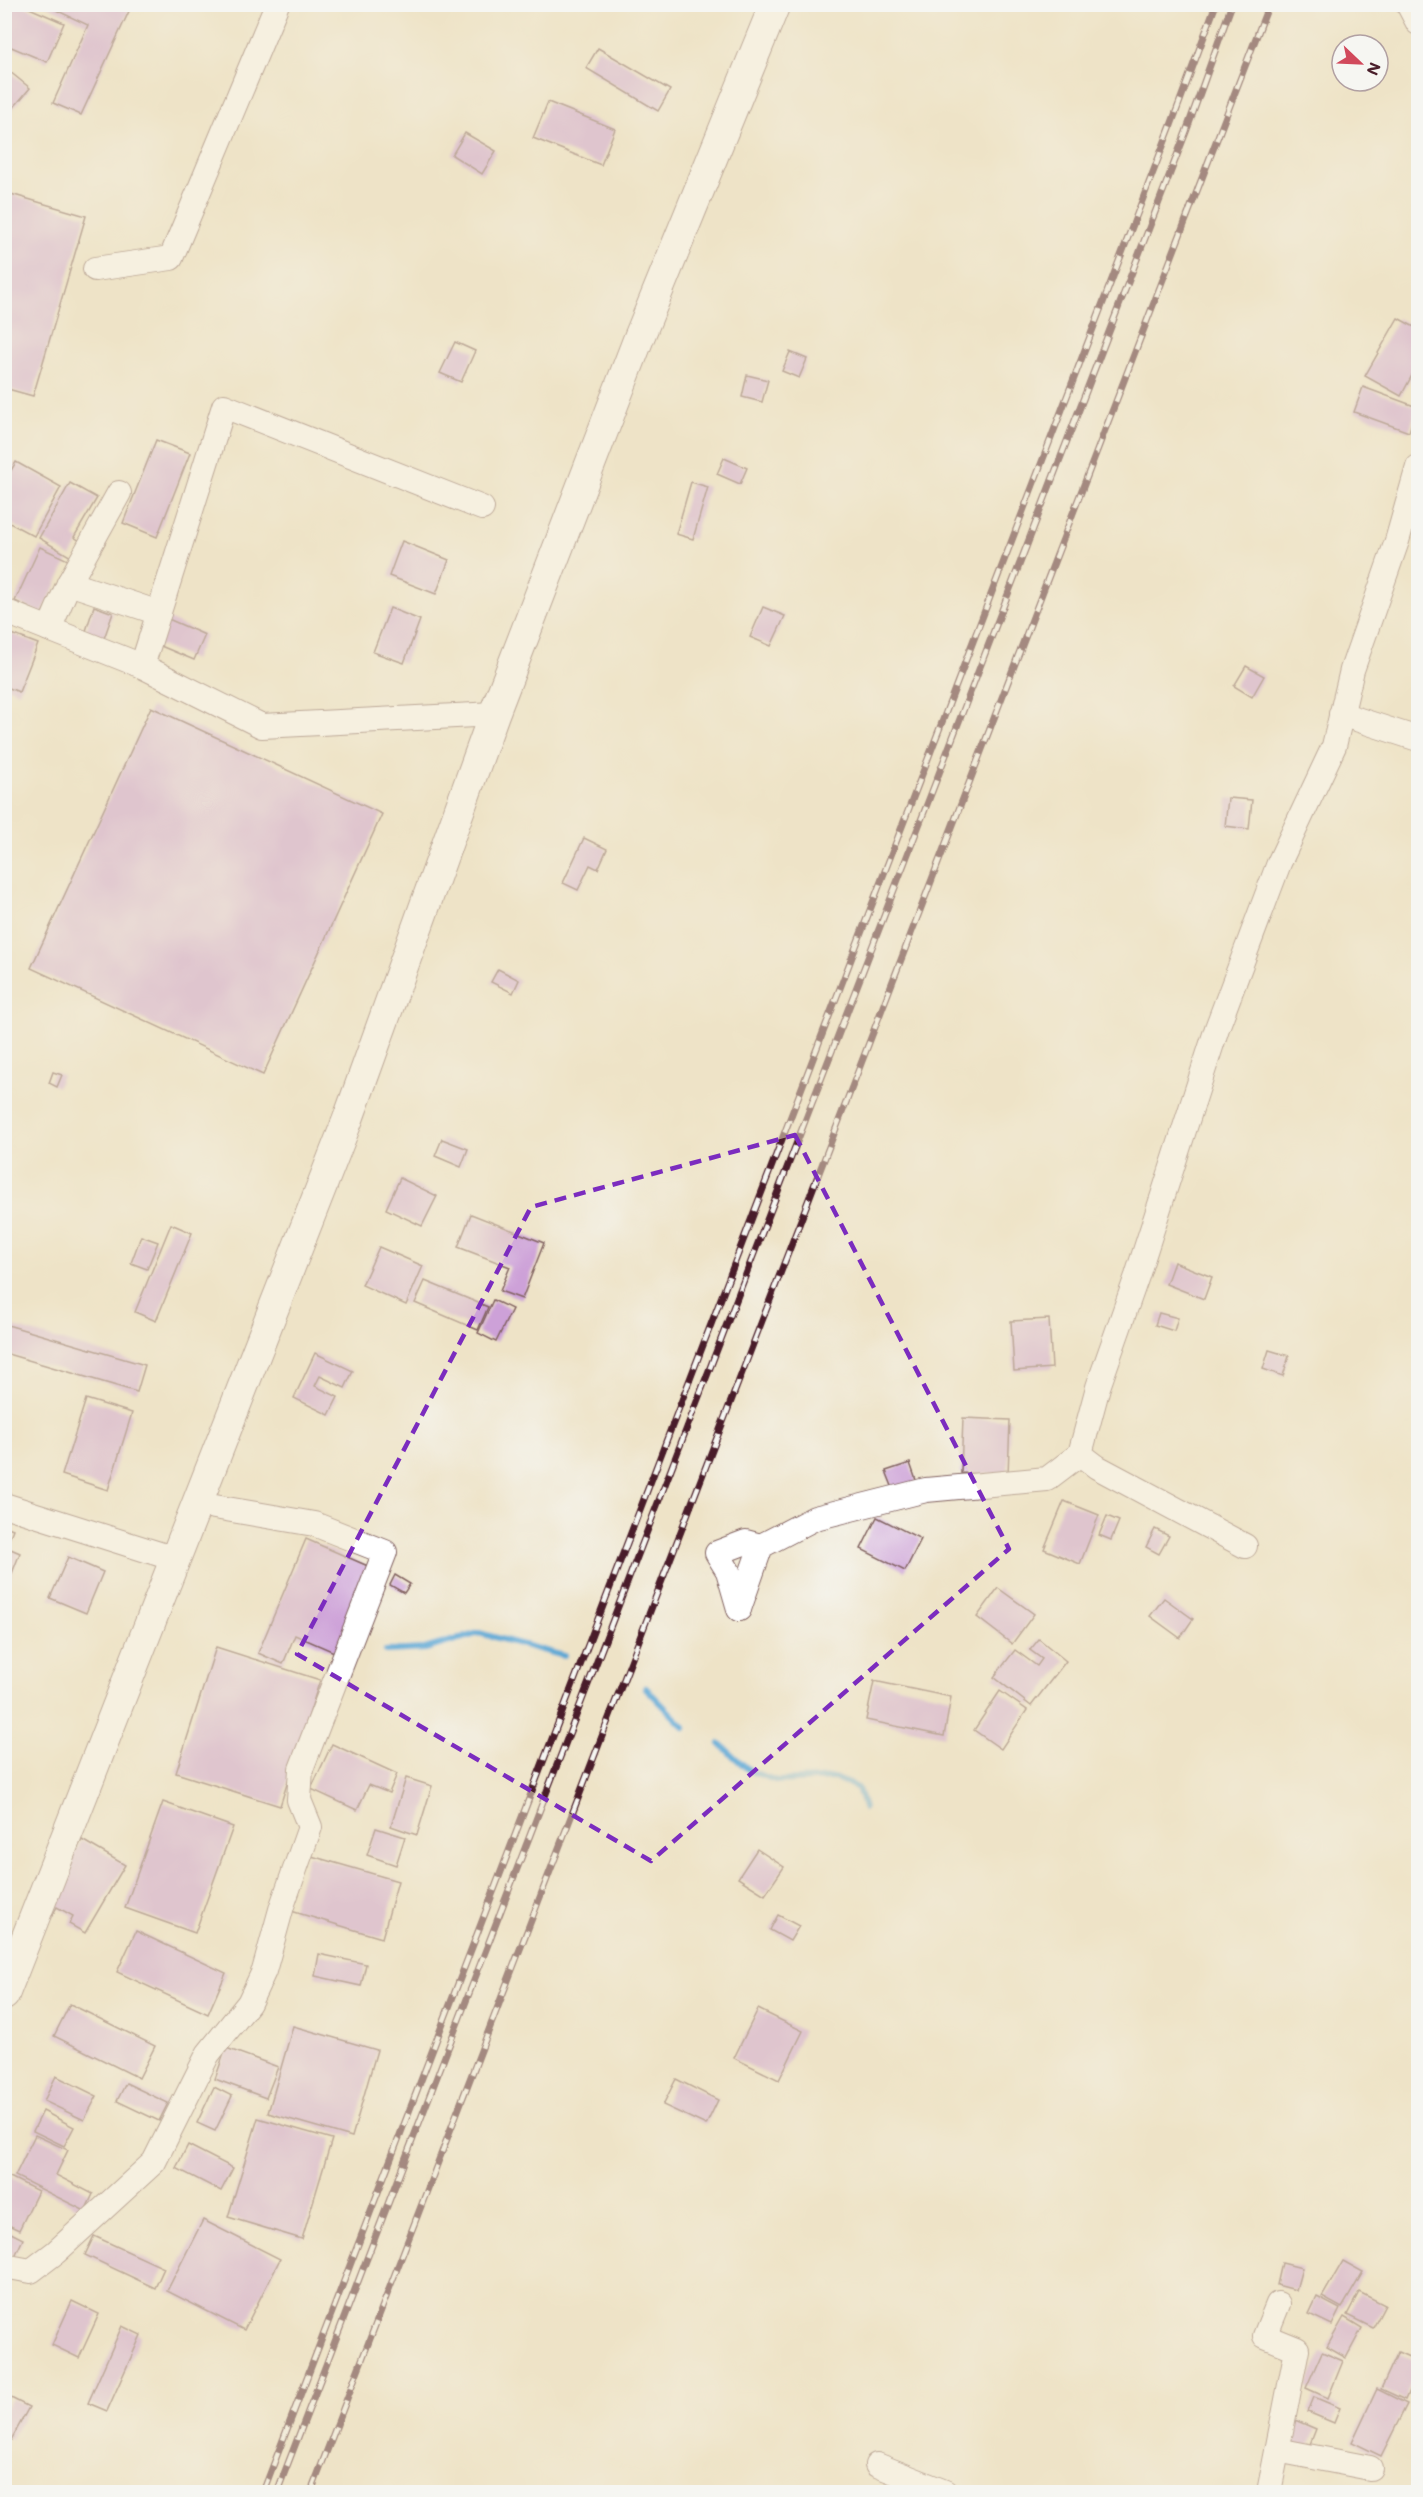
<svg xmlns="http://www.w3.org/2000/svg" width="1423" height="2497" viewBox="0 0 1423 2497" font-family="Mali,sans-serif">
<style>
.lines{fill:none;stroke-linecap:round;stroke-linejoin:round}
.stream{stroke:#5ca7d4;stroke-width:6}
.building{fill:#cda1d8}
.minor-casing{stroke:#836462;stroke-width:26}
.major-casing{stroke:#836462;stroke-width:32}
.minor{stroke:#fff;stroke-width:24}
.major{stroke:#fff;stroke-width:30}
.rail-casing{stroke:#4a1f2b;stroke-width:7}
.rail{stroke:#f6f6f2;stroke-width:4.5;stroke-dasharray:14;stroke-linecap:butt}
.marked{fill:none;stroke:#7b2cbf;stroke-width:4.5;stroke-dasharray:12 8;stroke-linejoin:round}
</style>
<rect width="100%" height="100%" fill="#f6f6f2"/>
<filter id="ink" filterUnits="userSpaceOnUse"><feTurbulence type="fractalNoise" baseFrequency=".0167" numOctaves="2"/><feDisplacementMap in="SourceGraphic" scale="12" xChannelSelector="R" yChannelSelector="G"/><feConvolveMatrix kernelMatrix="1 2 1 2 8 2 1 2 1" color-interpolation-filters="sRGB"/></filter>
<filter id="wash" filterUnits="userSpaceOnUse"><feTurbulence type="fractalNoise" baseFrequency=".008" numOctaves="4" result="noise"/><feDisplacementMap in="SourceGraphic" scale="24" xChannelSelector="R" yChannelSelector="G"/><feGaussianBlur stdDeviation="1.35" result="paint"/><feColorMatrix in="noise" values="0 0 0 0 0 0 0 0 0 0 0 0 0 0 0 0 0 1.4 0 .05"/><feComposite in="paint" operator="in"/></filter>
<g filter="url(#wash)">
<rect width="100%" height="100%" fill="#eee3c7"/>
<g class="lines">
<g class="stream">
<path d="M 386,1651 L 425,1649 L 479,1633 L 564,1656"/>
<path d="M 646,1688 L 684,1727"/>
<path d="M 720,1744 L 750,1771 L 777,1781 L 835,1778 L 858,1788 L 864,1808"/>
</g>
</g>
<g id="blocks">
<g class="building">
<path d="M 4,4 L 20,4 L 64,23 L 47,62 L 4,44 Z"/>
<path d="M 43,4 L 121,4 L 130,9 L 81,115 L 53,103 L 88,25 Z"/>
<path d="M 598,48 L 670,90 L 658,111 L 586,68 Z"/>
<path d="M 4,67 L 30,88 L 4,119 Z"/>
<path d="M 548,102 L 615,129 L 601,165 L 533,138 Z"/>
<path d="M 465,133 L 496,151 L 482,174 L 452,155 Z"/>
<path d="M 4,192 L 86,216 L 33,396 L 4,388 Z"/>
<path d="M 1398,318 L 1418,329 L 1418,364 L 1401,396 L 1365,376 Z"/>
<path d="M 455,342 L 475,351 L 461,382 L 440,373 Z"/>
<path d="M 790,352 L 807,359 L 799,378 L 782,371 Z"/>
<path d="M 747,375 L 768,380 L 762,402 L 742,397 Z"/>
<path d="M 1363,387 L 1417,407 L 1409,432 L 1354,412 Z"/>
<path d="M 156,440 L 190,453 L 157,537 L 123,523 Z"/>
<path d="M 724,458 L 747,468 L 740,484 L 717,474 Z"/>
<path d="M 16,462 L 61,487 L 34,536 L 4,520 L 4,482 Z"/>
<path d="M 691,482 L 708,487 L 693,539 L 676,534 Z"/>
<path d="M 70,483 L 97,498 L 74,537 L 80,541 L 71,557 L 39,538 Z"/>
<path d="M 402,541 L 449,560 L 436,594 L 389,576 Z"/>
<path d="M 40,547 L 68,560 L 42,614 L 15,601 Z"/>
<path d="M 94,606 L 113,613 L 102,644 L 84,637 Z"/>
<path d="M 763,607 L 785,616 L 771,646 L 750,637 Z"/>
<path d="M 390,608 L 420,620 L 404,663 L 373,652 Z"/>
<path d="M 166,618 L 205,635 L 194,660 L 156,644 Z"/>
<path d="M 4,631 L 38,644 L 19,692 L 4,686 Z"/>
<path d="M 1246,666 L 1264,676 L 1252,697 L 1234,686 Z"/>
<path d="M 151,707 L 382,814 L 263,1075 L 31,968 Z"/>
<path d="M 1228,798 L 1252,800 L 1249,829 L 1225,826 Z"/>
<path d="M 584,838 L 607,849 L 598,869 L 590,865 L 578,890 L 563,883 Z"/>
<path d="M 498,969 L 519,980 L 513,993 L 491,982 Z"/>
<path d="M 53,1072 L 62,1075 L 57,1087 L 49,1083 Z"/>
<path d="M 442,1139 L 468,1149 L 461,1167 L 435,1156 Z"/>
<path d="M 400,1178 L 437,1196 L 422,1226 L 386,1209 Z"/>
<path d="M 471,1214 L 544,1243 L 522,1299 L 500,1291 L 510,1267 L 458,1247 Z"/>
<path d="M 171,1224 L 192,1233 L 156,1321 L 135,1312 Z"/>
<path d="M 141,1236 L 158,1242 L 147,1269 L 131,1263 Z"/>
<path d="M 379,1247 L 423,1266 L 406,1305 L 362,1285 Z"/>
<path d="M 1174,1262 L 1212,1277 L 1204,1299 L 1166,1284 Z"/>
<path d="M 425,1281 L 488,1307 L 478,1330 L 415,1303 Z"/>
<path d="M 493,1300 L 512,1309 L 496,1342 L 478,1333 Z"/>
<path d="M 1159,1313 L 1178,1318 L 1174,1331 L 1155,1325 Z"/>
<path d="M 1049,1319 L 1052,1368 L 1014,1371 L 1011,1321 Z"/>
<path d="M 4,1324 L 145,1365 L 137,1392 L 4,1353 Z"/>
<path d="M 1269,1350 L 1289,1356 L 1283,1376 L 1263,1369 Z"/>
<path d="M 315,1353 L 353,1371 L 345,1388 L 320,1376 L 315,1386 L 338,1397 L 329,1415 L 294,1398 Z"/>
<path d="M 86,1399 L 132,1413 L 108,1490 L 62,1475 Z"/>
<path d="M 963,1418 L 1010,1420 L 1008,1475 L 961,1473 Z"/>
<path d="M 910,1463 L 917,1483 L 894,1491 L 886,1471 Z"/>
<path d="M 1064,1501 L 1099,1515 L 1080,1564 L 1044,1549 Z"/>
<path d="M 1107,1516 L 1119,1521 L 1111,1540 L 1099,1535 Z"/>
<path d="M 877,1517 L 921,1539 L 905,1571 L 861,1549 Z"/>
<path d="M 5,1526 L 13,1529 L 6,1547 L 20,1553 L 9,1581 L 4,1580 Z"/>
<path d="M 1155,1529 L 1169,1536 L 1159,1554 L 1146,1547 Z"/>
<path d="M 306,1539 L 377,1570 L 341,1655 L 295,1635 L 283,1664 L 258,1653 Z"/>
<path d="M 68,1557 L 103,1572 L 86,1613 L 50,1598 Z"/>
<path d="M 395,1575 L 410,1584 L 404,1593 L 390,1585 Z"/>
<path d="M 998,1588 L 1034,1614 L 1012,1644 L 977,1617 Z"/>
<path d="M 1164,1598 L 1193,1619 L 1180,1638 L 1150,1616 Z"/>
<path d="M 1039,1639 L 1066,1661 L 1031,1706 L 994,1677 L 1015,1650 L 1037,1666 L 1042,1659 L 1030,1650 Z"/>
<path d="M 216,1647 L 320,1680 L 280,1806 L 176,1773 Z"/>
<path d="M 874,1681 L 951,1697 L 944,1736 L 866,1720 Z"/>
<path d="M 1000,1691 L 1027,1710 L 1001,1749 L 974,1730 Z"/>
<path d="M 332,1744 L 397,1774 L 389,1793 L 369,1785 L 357,1810 L 311,1789 Z"/>
<path d="M 406,1778 L 432,1786 L 417,1835 L 391,1826 Z"/>
<path d="M 163,1802 L 233,1827 L 195,1933 L 125,1908 Z"/>
<path d="M 376,1828 L 405,1837 L 396,1865 L 367,1855 Z"/>
<path d="M 82,1840 L 125,1865 L 85,1933 L 69,1924 L 73,1916 L 57,1907 L 52,1916 L 42,1910 Z"/>
<path d="M 757,1849 L 784,1867 L 765,1895 L 738,1878 Z"/>
<path d="M 308,1855 L 398,1881 L 382,1938 L 291,1911 Z"/>
<path d="M 778,1915 L 799,1926 L 790,1941 L 770,1930 Z"/>
<path d="M 136,1931 L 226,1973 L 208,2014 L 117,1972 Z"/>
<path d="M 319,1954 L 366,1964 L 361,1986 L 315,1976 Z"/>
<path d="M 70,2004 L 155,2046 L 139,2078 L 54,2036 Z"/>
<path d="M 758,2009 L 803,2031 L 779,2080 L 734,2058 Z"/>
<path d="M 293,2026 L 377,2050 L 352,2137 L 268,2113 Z"/>
<path d="M 226,2048 L 278,2067 L 266,2098 L 215,2079 Z"/>
<path d="M 56,2076 L 97,2096 L 84,2120 L 44,2101 Z"/>
<path d="M 676,2079 L 718,2100 L 706,2125 L 663,2105 Z"/>
<path d="M 126,2083 L 168,2103 L 159,2121 L 117,2101 Z"/>
<path d="M 214,2087 L 232,2096 L 215,2131 L 197,2123 Z"/>
<path d="M 43,2111 L 74,2127 L 64,2146 L 33,2131 Z"/>
<path d="M 258,2118 L 332,2139 L 302,2239 L 228,2217 Z"/>
<path d="M 35,2135 L 68,2150 L 56,2175 L 93,2194 L 85,2211 L 15,2176 Z"/>
<path d="M 188,2145 L 233,2168 L 221,2191 L 176,2168 Z"/>
<path d="M 8,2176 L 38,2191 L 19,2230 L 4,2223 L 4,2184 Z"/>
<path d="M 203,2220 L 280,2259 L 244,2330 L 167,2291 Z"/>
<path d="M 5,2230 L 23,2239 L 15,2256 L 5,2251 Z"/>
<path d="M 94,2236 L 164,2268 L 155,2288 L 85,2255 Z"/>
<path d="M 1343,2261 L 1363,2272 L 1342,2308 L 1322,2297 Z"/>
<path d="M 1282,2263 L 1302,2268 L 1296,2290 L 1277,2285 Z"/>
<path d="M 1359,2292 L 1385,2305 L 1373,2328 L 1347,2315 Z"/>
<path d="M 1317,2297 L 1340,2309 L 1332,2325 L 1309,2314 Z"/>
<path d="M 72,2301 L 99,2314 L 79,2358 L 52,2345 Z"/>
<path d="M 1344,2317 L 1362,2328 L 1346,2358 L 1327,2347 Z"/>
<path d="M 122,2326 L 141,2335 L 107,2411 L 88,2403 Z"/>
<path d="M 1322,2352 L 1343,2361 L 1328,2398 L 1306,2388 Z"/>
<path d="M 1398,2352 L 1418,2361 L 1418,2369 L 1405,2400 L 1381,2389 Z"/>
<path d="M 1377,2389 L 1407,2404 L 1381,2456 L 1352,2442 Z"/>
<path d="M 1314,2397 L 1340,2408 L 1334,2423 L 1308,2412 Z"/>
<path d="M 11,2398 L 29,2407 L 11,2440 L 4,2437 L 4,2411 Z"/>
<path d="M 1295,2420 L 1316,2429 L 1307,2452 L 1286,2443 Z"/>
</g>
</g>
</g>
<g filter="url(#ink)">
<use href="#blocks" fill-opacity="0" stroke="#836462" stroke-width="1.5"/>
<g class="lines">
<defs>
<g id="minor">
<path d="M 1408,4 L 1418,23"/>
<path d="M 95,269 L 171,258 L 277,4"/>
<path d="M 69,583 L 159,613"/>
<path d="M 4,611 L 142,666 L 262,726 L 494,714"/>
<path d="M 49,629 L 69,583 L 119,493"/>
<path d="M 142,666 L 224,406 L 482,508"/>
<path d="M 1341,714 L 1418,739"/>
<path d="M 4,1505 L 175,1559"/>
<path d="M 1245,1546 L 1097,1467 L 1080,1454 L 1098,1387 L 1137,1276 L 1217,1028 L 1279,863 L 1334,746 L 1352,670 L 1397,541 L 1418,467"/>
<path d="M 739,1609 L 761,1546 L 815,1518 L 926,1490 L 1047,1479 L 1080,1454"/>
<path d="M 739,1609 L 728,1571 L 717,1553 L 746,1542 L 761,1546"/>
<path d="M 4,2266 L 31,2271 L 56,2252 L 154,2162 L 208,2054 L 249,2003 L 264,1971 L 282,1906 L 310,1827 L 299,1800 L 301,1769 L 385,1552 L 314,1524 L 197,1504"/>
<path d="M 1277,2450 L 1370,2468"/>
<path d="M 877,2465 L 945,2492"/>
<path d="M 1269,2492 L 1297,2349 L 1265,2336 L 1278,2304"/>
</g>
<path id="major" d="M 4,1995 L 348,1119 L 494,714 L 638,340 L 775,4"/>
</defs>
<use href="#minor" class="minor-casing"/>
<use href="#major" class="major-casing"/>
<use href="#minor" class="minor"/>
<use href="#major" class="major"/>
<defs>
<g id="rail">
<path d="M 263,2492 L 1170,128 L 1216,4"/>
<path d="M 277,2492 L 1186,132 L 1232,4"/>
<path d="M 311,2492 L 1269,4"/>
</g>
</defs>
<use href="#rail" class="rail-casing"/>
<use href="#rail" class="rail"/>
</g>
</g>
<path d="M0 0H1423V2497H0ZM 795,1135 L 1009,1549 L 651,1861 L 297,1654 L 531,1207 Z" fill="#eee3c7" fill-opacity=".55" fill-rule="evenodd"/>
<path class="marked" d="M 795,1135 L 1009,1549 L 651,1861 L 297,1654 L 531,1207 Z"/>
<rect width="1423" height="2497" fill="none" stroke="#f6f6f2" stroke-width="24"/>
<g transform="translate(1360 63) rotate(113)"><circle r="28" fill="#f6f6f2" stroke="#b1a0a2" stroke-width="1.5"/>
<path d="M0-4.5L10 22L0 15L-10 22Z" fill="#d1495b"/>
<text y="-9" font-size="16" font-weight="bold" text-anchor="middle" fill="#4a1f2b">N</text>
</g>
</svg>
